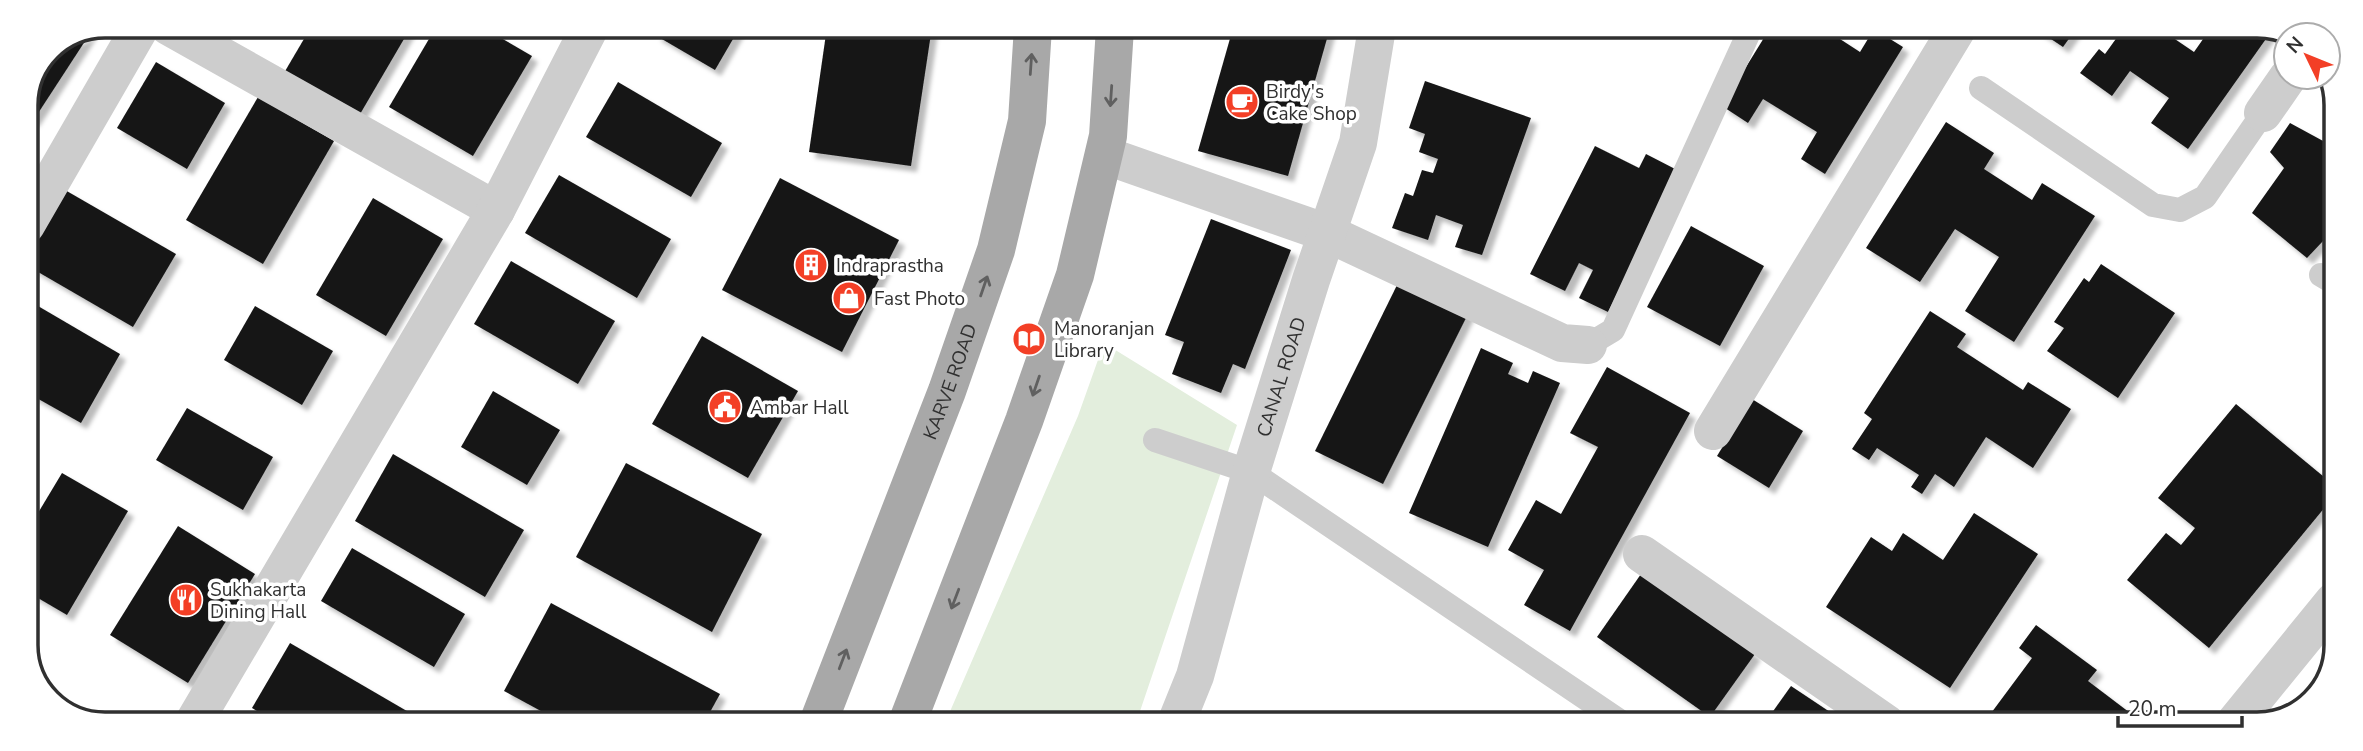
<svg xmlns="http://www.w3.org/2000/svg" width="2363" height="751" viewBox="0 0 2363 751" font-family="'Nunito Sans',sans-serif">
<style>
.green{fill:#e3eedd}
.building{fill:#171717;filter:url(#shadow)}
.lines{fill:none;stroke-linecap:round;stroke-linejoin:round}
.service{stroke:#cdcdcd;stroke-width:24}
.minor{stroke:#cdcdcd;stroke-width:38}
.tertiary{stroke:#cdcdcd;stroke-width:38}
.primary{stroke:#a8a8a8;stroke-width:38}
.oneway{stroke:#606060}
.labels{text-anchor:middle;stroke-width:7;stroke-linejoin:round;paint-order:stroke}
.poi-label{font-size:19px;fill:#303030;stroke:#fff;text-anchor:start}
.street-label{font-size:19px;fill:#303030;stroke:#fff}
.rim{fill:none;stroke:#303030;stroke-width:3.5}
</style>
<defs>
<filter id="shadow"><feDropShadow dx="6" dy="6" stdDeviation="2" flood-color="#0004"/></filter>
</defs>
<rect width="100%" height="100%" fill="#fff"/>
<path class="green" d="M 1104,343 L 1237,425 L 1136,723 L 945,723 L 1078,416 Z"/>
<g class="building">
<path d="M 311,27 L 411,27 L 356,121 L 281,78 Z"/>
<path d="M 436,27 L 482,27 L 532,56 L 473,156 L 389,107 Z"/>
<path d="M 660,27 L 740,27 L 715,70 L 655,35 Z"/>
<path d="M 827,27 L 932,27 L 911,166 L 809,152 Z"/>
<path d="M 1233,28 L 1330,28 L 1288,176 L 1198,151 Z"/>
<path d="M 1770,28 L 1823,28 L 1860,52 L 1874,29 L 1903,47 L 1825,174 L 1801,159 L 1817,132 L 1763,99 L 1748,123 L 1722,106 Z"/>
<path d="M 2036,29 L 2076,29 L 2063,47 Z"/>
<path d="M 2123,29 L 2164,29 L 2163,31 L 2194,52 L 2208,32 L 2204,29 L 2273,29 L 2188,149 L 2151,123 L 2169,98 L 2130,71 L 2112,96 L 2080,73 L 2099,49 L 2105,54 Z"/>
<path d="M 91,32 L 33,121 L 26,116 L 26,105 L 50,49 Z"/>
<path d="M 156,62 L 225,103 L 187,169 L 117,128 Z"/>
<path d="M 1425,81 L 1531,118 L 1482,255 L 1455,247 L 1463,225 L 1436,215 L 1428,240 L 1392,228 L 1405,193 L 1413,196 L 1422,170 L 1433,173 L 1438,159 L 1419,152 L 1425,134 L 1409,128 Z"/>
<path d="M 618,82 L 722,143 L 691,197 L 586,137 Z"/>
<path d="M 258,97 L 334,141 L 263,264 L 186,220 Z"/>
<path d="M 1946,122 L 1994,153 L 1984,169 L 2032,200 L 2042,183 L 2095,216 L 2014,342 L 1965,311 L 1999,257 L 1955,229 L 1920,282 L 1866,248 Z"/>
<path d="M 2290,123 L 2336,148 L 2336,213 L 2323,241 L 2307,258 L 2252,213 L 2284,168 L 2270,152 Z"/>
<path d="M 1595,146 L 1639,168 L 1646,154 L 1679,171 L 1608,312 L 1579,298 L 1593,270 L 1579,263 L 1565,291 L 1530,274 Z"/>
<path d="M 559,175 L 671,239 L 637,298 L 525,233 Z"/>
<path d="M 780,178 L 899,240 L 842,352 L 722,290 Z"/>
<path d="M 65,190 L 176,254 L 133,327 L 26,265 L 26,257 Z"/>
<path d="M 373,198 L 443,239 L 386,336 L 316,295 Z"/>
<path d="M 1211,219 L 1291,250 L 1245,369 L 1233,364 L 1221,393 L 1172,374 L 1184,342 L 1165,335 Z"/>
<path d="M 1691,226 L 1764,266 L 1720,346 L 1647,307 Z"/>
<path d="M 511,261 L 615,321 L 578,384 L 474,324 Z"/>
<path d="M 2101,264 L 2175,313 L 2118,398 L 2047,351 L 2064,328 L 2054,322 L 2084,278 L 2089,282 Z"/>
<path d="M 1402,275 L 1471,308 L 1383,484 L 1315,451 Z"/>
<path d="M 26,299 L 120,354 L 81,423 L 26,392 Z"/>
<path d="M 255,306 L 333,351 L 302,405 L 224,360 Z"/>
<path d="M 1930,311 L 1966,334 L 1957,347 L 2023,390 L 2028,382 L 2071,409 L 2033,468 L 1986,437 L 1954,487 L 1935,474 L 1922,494 L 1911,487 L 1919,475 L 1877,448 L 1869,460 L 1852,449 L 1872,419 L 1864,413 Z"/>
<path d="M 702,336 L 798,391 L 748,478 L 652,424 Z"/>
<path d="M 1481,348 L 1513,363 L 1508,374 L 1528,383 L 1533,371 L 1560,383 L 1488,547 L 1409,513 Z"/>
<path d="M 1607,367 L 1690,413 L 1570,631 L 1524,605 L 1544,570 L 1508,550 L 1536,500 L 1561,514 L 1598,447 L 1570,433 Z"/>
<path d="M 493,391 L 560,430 L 527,485 L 461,447 Z"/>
<path d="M 1752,399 L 1803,431 L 1769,488 L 1717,456 Z"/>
<path d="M 2236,404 L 2335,486 L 2335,495 L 2209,648 L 2127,580 L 2166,533 L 2181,545 L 2195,528 L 2158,498 Z"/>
<path d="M 187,408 L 273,457 L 243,510 L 156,460 Z"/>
<path d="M 393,454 L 524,530 L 485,597 L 355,521 Z"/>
<path d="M 626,463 L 762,534 L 712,632 L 576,557 Z"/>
<path d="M 62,473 L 128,511 L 67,615 L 26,591 L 26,533 Z"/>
<path d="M 1974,513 L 2038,554 L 1950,688 L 1826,607 L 1871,537 L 1892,551 L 1903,533 L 1943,560 Z"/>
<path d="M 178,526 L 255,574 L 188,683 L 110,635 Z"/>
<path d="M 352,548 L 465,614 L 434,667 L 321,601 Z"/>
<path d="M 1641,574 L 1755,654 L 1710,717 L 1597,637 Z"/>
<path d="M 551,603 L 720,694 L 704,723 L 563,723 L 504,691 Z"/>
<path d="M 2036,625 L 2097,670 L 2088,681 L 2146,725 L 1983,724 L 2032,658 L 2019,648 Z"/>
<path d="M 290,643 L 412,714 L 407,722 L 275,722 L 252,708 Z"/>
<path d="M 1791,686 L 1848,724 L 1764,724 Z"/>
</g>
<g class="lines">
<g class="service">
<path d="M 1981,88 L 2153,205 L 2180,210 L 2205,197 L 2263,113"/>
<path d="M 2321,275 L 2336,284"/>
<path d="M 1588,345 L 1613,330 L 1751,28"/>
<path d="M 1155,440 L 1251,472 L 1624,724"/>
</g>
<g class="minor">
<path d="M 168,26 L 496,210"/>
<path d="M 2263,113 L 2288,77"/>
<path d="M 1104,155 L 1327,233 L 1562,343 L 1588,345"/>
<path d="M 26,225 L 141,26"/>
<path d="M 1713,431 L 1957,29"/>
<path d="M 1642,554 L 1887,724"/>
<path d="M 194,722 L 496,210 L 590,27"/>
<path d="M 2233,725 L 2334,601"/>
</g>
<path class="tertiary" id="s1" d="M 1176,723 L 1195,676 L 1251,472 L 1311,280 L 1358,143 L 1377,28"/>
<g class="primary">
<path id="s2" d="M 818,723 L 947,391 L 996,250 L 1027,121 L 1033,27"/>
<path d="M 907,723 L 1024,421 L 1075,275 L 1108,136 L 1115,28"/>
</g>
</g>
<defs><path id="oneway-shaft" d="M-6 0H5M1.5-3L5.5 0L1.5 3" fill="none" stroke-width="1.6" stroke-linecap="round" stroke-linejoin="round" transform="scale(1.75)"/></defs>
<g class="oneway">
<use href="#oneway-shaft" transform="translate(1031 64) rotate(-86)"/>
<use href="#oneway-shaft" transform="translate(1111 96) rotate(94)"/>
<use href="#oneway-shaft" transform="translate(984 286) rotate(-71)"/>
<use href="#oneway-shaft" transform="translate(1036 386) rotate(109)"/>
<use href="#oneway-shaft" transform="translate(955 599) rotate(111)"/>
<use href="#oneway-shaft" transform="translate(843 659) rotate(-69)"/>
</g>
<defs>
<symbol id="cafe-disc" viewBox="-11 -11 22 22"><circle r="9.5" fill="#f33f26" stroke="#fff"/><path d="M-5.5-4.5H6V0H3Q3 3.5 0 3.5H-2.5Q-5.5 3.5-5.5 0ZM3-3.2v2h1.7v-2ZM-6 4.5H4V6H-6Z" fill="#fff"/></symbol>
<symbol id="building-disc" viewBox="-11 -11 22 22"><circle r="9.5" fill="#f33f26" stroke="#fff"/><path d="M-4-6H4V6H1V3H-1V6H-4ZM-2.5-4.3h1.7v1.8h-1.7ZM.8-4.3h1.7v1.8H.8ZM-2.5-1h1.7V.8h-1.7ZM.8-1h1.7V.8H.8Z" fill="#fff"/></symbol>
<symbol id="shop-disc" viewBox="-11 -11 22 22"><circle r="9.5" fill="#f33f26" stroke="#fff"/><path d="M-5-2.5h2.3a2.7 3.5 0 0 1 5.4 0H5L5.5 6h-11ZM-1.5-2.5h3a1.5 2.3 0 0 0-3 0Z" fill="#fff"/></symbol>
<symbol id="library-disc" viewBox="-11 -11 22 22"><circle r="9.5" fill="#f33f26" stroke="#fff"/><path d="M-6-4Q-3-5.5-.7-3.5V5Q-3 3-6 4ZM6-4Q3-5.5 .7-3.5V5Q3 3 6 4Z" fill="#fff"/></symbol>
<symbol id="civic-disc" viewBox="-11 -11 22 22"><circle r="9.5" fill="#f33f26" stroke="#fff"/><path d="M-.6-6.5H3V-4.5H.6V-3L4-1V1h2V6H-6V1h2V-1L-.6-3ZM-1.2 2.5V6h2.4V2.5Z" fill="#fff"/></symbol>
<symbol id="restaurant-disc" viewBox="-11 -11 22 22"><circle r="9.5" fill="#f33f26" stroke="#fff"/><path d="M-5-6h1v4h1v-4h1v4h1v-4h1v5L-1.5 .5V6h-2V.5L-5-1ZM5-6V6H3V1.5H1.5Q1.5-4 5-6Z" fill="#fff"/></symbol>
</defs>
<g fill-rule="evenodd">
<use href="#cafe-disc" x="1223" y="83" width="38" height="38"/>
<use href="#building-disc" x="792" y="246" width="38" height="38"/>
<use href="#shop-disc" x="830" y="279" width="38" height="38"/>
<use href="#library-disc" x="1010" y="320" width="38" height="38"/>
<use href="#civic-disc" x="706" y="388" width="38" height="38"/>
<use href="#restaurant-disc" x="167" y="581" width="38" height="38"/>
</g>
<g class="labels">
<g class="poi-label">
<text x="1266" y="98">Birdy's<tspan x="1266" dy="22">Cake Shop</tspan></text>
<text x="836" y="272">Indraprastha</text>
<text x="874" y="305">Fast Photo</text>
<text x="1054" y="335">Manoranjan<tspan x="1054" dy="22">Library</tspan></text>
<text x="750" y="414">Ambar Hall</text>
<text x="210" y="596">Sukhakarta<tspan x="210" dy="22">Dining Hall</tspan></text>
</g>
<g class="street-label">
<text dy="7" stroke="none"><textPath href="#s1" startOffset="362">CANAL ROAD</textPath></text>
<text dy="7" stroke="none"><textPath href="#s2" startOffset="366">KARVE ROAD</textPath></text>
</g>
</g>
<path d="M0 0H2363V751H0ZM105 38H2257A67 67 0 0 1 2324 105V645A67 67 0 0 1 2257 712H105A67 67 0 0 1 38 645V105A67 67 0 0 1 105 38Z" fill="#fff" fill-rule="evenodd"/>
<path class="rim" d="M105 38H2257A67 67 0 0 1 2324 105V645A67 67 0 0 1 2257 712H105A67 67 0 0 1 38 645V105A67 67 0 0 1 105 38Z"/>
<g transform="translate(2307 56) rotate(313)"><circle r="33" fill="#ffffff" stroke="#acacac" stroke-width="2"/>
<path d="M0-5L12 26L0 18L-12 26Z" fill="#f33f26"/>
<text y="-10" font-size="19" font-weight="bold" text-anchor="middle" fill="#303030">N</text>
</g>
<path d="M2118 716v10h124v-10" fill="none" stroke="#303030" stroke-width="3.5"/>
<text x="2128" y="716" font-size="21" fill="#303030" stroke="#ffffff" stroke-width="5" paint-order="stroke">20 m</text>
</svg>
